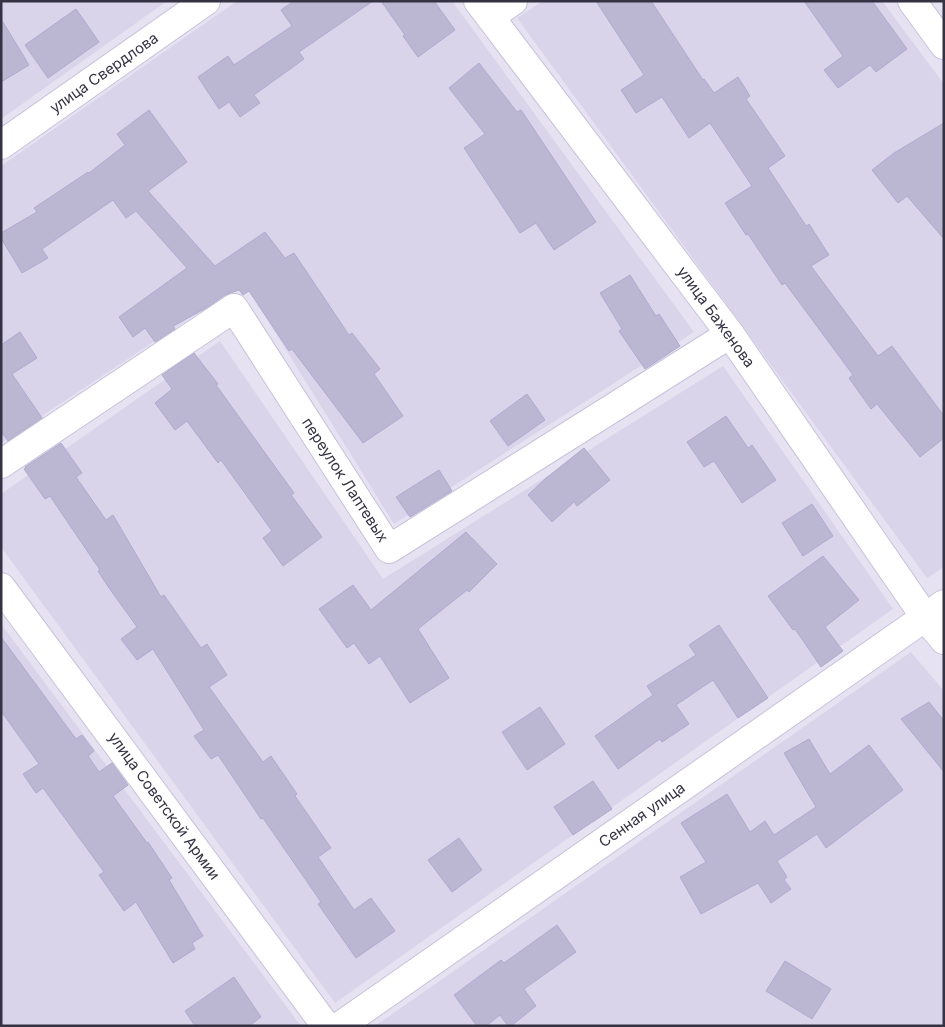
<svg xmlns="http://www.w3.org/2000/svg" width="945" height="1027" viewBox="0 0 945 1027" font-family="Inter,sans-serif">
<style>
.residential{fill:#d9d4ea}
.building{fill:#bbb7d3;stroke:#afaacf}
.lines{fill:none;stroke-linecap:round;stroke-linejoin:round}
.minor-casing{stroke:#c7c2db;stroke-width:30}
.minor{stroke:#fff;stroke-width:28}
.labels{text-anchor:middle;stroke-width:4;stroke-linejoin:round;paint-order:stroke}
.street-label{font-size:15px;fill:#353343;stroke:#fff}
</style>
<rect width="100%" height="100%" fill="#e6e2f2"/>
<g class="residential">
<path d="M 1,1 L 167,1 L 1,119 Z"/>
<path d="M 237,1 L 452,1 L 694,332 L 394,524 L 244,282 L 1,443 L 1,166 Z"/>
<path d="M 543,1 L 882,1 L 944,84 L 944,567 L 927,578 L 517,18 Z"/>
<path d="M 220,341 L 383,579 L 723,366 L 893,609 L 335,1003 L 1,547 L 1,494 Z"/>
<path d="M 1,624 L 301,1026 L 1,1026 Z"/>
<path d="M 911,652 L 944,691 L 944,1026 L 375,1026 Z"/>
</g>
<g class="building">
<path d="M 294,1 L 373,1 L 299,52 L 304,59 L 254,95 L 260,103 L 240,117 L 229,102 L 219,109 L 198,77 L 228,56 L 234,65 L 292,26 L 281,10 Z"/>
<path d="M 381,1 L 434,1 L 455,30 L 418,57 L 403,36 L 405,35 Z"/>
<path d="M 596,1 L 651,1 L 703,80 L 704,79 L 714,93 L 738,77 L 750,96 L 746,99 L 785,156 L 768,168 L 806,226 L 809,224 L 829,255 L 811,266 L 878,356 L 892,346 L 944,416 L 944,438 L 920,457 L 877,404 L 871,409 L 849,378 L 853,375 L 785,283 L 782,285 L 748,234 L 746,235 L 725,203 L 752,186 L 710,123 L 689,138 L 662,97 L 636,113 L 621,90 L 644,75 Z"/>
<path d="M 804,1 L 872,1 L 907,49 L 876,72 L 870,65 L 838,88 L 824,70 L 843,56 Z"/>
<path d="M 76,9 L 99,42 L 48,78 L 25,45 Z"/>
<path d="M 1,19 L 29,65 L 1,82 Z"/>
<path d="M 479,63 L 517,112 L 521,110 L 596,222 L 554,250 L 536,223 L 520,233 L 464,148 L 485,134 L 449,88 Z"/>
<path d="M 149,110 L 187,162 L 148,191 L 215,266 L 265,232 L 285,258 L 294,253 L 349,335 L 352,333 L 380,369 L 374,374 L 403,416 L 363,443 L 292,349 L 289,351 L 249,291 L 243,295 L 239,290 L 225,295 L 208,307 L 173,326 L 175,329 L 155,342 L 145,328 L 133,337 L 119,317 L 187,268 L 136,211 L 126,218 L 113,200 L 42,249 L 48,258 L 22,273 L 1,238 L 1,233 L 37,212 L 34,208 L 88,172 L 89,173 L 125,145 L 117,134 Z"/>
<path d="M 944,123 L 944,239 L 907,196 L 898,203 L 872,170 L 894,153 Z"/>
<path d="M 630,275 L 656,316 L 659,314 L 680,346 L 645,369 L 619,331 L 622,329 L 600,293 Z"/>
<path d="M 20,332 L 37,358 L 12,374 L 42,418 L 8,441 L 1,431 L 1,345 Z"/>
<path d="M 194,353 L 218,384 L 216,385 L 294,493 L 291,495 L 322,537 L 283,566 L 263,538 L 272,531 L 221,460 L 218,463 L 187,421 L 175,430 L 155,403 L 172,389 L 162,375 Z"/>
<path d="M 527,394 L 545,420 L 508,446 L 490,421 Z"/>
<path d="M 726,416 L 748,448 L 752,445 L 776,480 L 742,503 L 714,461 L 704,467 L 687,442 Z"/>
<path d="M 61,443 L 82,473 L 76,477 L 106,520 L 113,515 L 161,597 L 164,595 L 201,648 L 207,644 L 227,675 L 209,687 L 263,762 L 271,756 L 297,794 L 295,796 L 331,848 L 318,857 L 354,910 L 371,898 L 395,931 L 356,958 L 318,904 L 321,902 L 263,818 L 261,819 L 218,755 L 211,759 L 194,736 L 204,730 L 153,649 L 137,660 L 121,639 L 137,627 L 107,585 L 98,571 L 100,570 L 50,496 L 45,499 L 24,469 L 26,468 L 25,467 Z"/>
<path d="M 584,448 L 610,480 L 577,506 L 574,502 L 552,522 L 528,495 L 545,479 Z"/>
<path d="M 439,470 L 452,491 L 410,517 L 396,497 Z"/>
<path d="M 812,504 L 833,536 L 803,556 L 782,523 Z"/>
<path d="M 466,532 L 497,564 L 469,592 L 467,590 L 418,629 L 449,678 L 410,703 L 380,656 L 369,664 L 354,643 L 347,648 L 319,609 L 353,585 L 371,610 Z"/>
<path d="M 823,556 L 859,600 L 825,627 L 843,651 L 821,667 L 795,629 L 793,630 L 768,596 Z"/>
<path d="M 719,625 L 768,698 L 738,718 L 713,680 L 676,705 L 689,724 L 662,742 L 660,739 L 618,769 L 595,736 L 653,695 L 647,686 L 696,655 L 689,645 Z"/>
<path d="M 1,637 L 76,739 L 82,735 L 94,751 L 88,756 L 99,772 L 112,763 L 128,785 L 113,796 L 147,843 L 148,842 L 172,878 L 169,880 L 203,936 L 192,943 L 195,949 L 173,963 L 136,902 L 124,911 L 99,875 L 104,872 L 43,788 L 36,793 L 23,774 L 39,764 L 1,711 Z"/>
<path d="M 929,702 L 944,721 L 944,772 L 901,719 Z"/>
<path d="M 540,707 L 565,744 L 527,770 L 502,732 Z"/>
<path d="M 809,739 L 830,774 L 869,745 L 903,790 L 826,848 L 817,834 L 777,861 L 787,877 L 784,880 L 791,889 L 771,903 L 758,883 L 701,914 L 680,877 L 706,862 L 681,823 L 727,794 L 750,832 L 765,821 L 774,835 L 816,807 L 784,753 Z"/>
<path d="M 593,781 L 612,809 L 573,835 L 554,807 Z"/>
<path d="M 459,838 L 482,870 L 452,892 L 428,860 Z"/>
<path d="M 557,925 L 576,952 L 524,989 L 536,1006 L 511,1026 L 508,1026 L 500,1015 L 486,1026 L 477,1026 L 454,995 L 501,960 L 504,963 Z"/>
<path d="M 785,961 L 831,989 L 812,1019 L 766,991 Z"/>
<path d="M 234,977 L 261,1017 L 249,1026 L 195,1026 L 185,1011 Z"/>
</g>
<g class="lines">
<defs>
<g id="minor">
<path d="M 478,1 L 730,334 L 925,617 L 944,640"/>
<path d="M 912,1 L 944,45"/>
<path d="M 490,17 L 513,1"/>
<path d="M 1,145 L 206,1"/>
<path d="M 1,464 L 234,308 L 389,549 L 730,334"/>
<path d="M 1,587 L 326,1026"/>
<path d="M 340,1026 L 944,604"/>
</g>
</defs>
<use href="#minor" class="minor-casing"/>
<use href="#minor" class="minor"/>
</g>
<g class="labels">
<g class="street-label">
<text transform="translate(104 73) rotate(-35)" y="5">улица Свердлова</text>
<text transform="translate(716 317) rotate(54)" y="5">улица Баженова</text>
<text transform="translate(345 480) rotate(57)" y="5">переулок Лаптевых</text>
<text transform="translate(164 806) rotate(54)" y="5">улица Советской Армии</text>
<text transform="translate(642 815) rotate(-35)" y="5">Сенная улица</text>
</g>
</g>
<rect width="945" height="1027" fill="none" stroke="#353343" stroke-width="5"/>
</svg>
